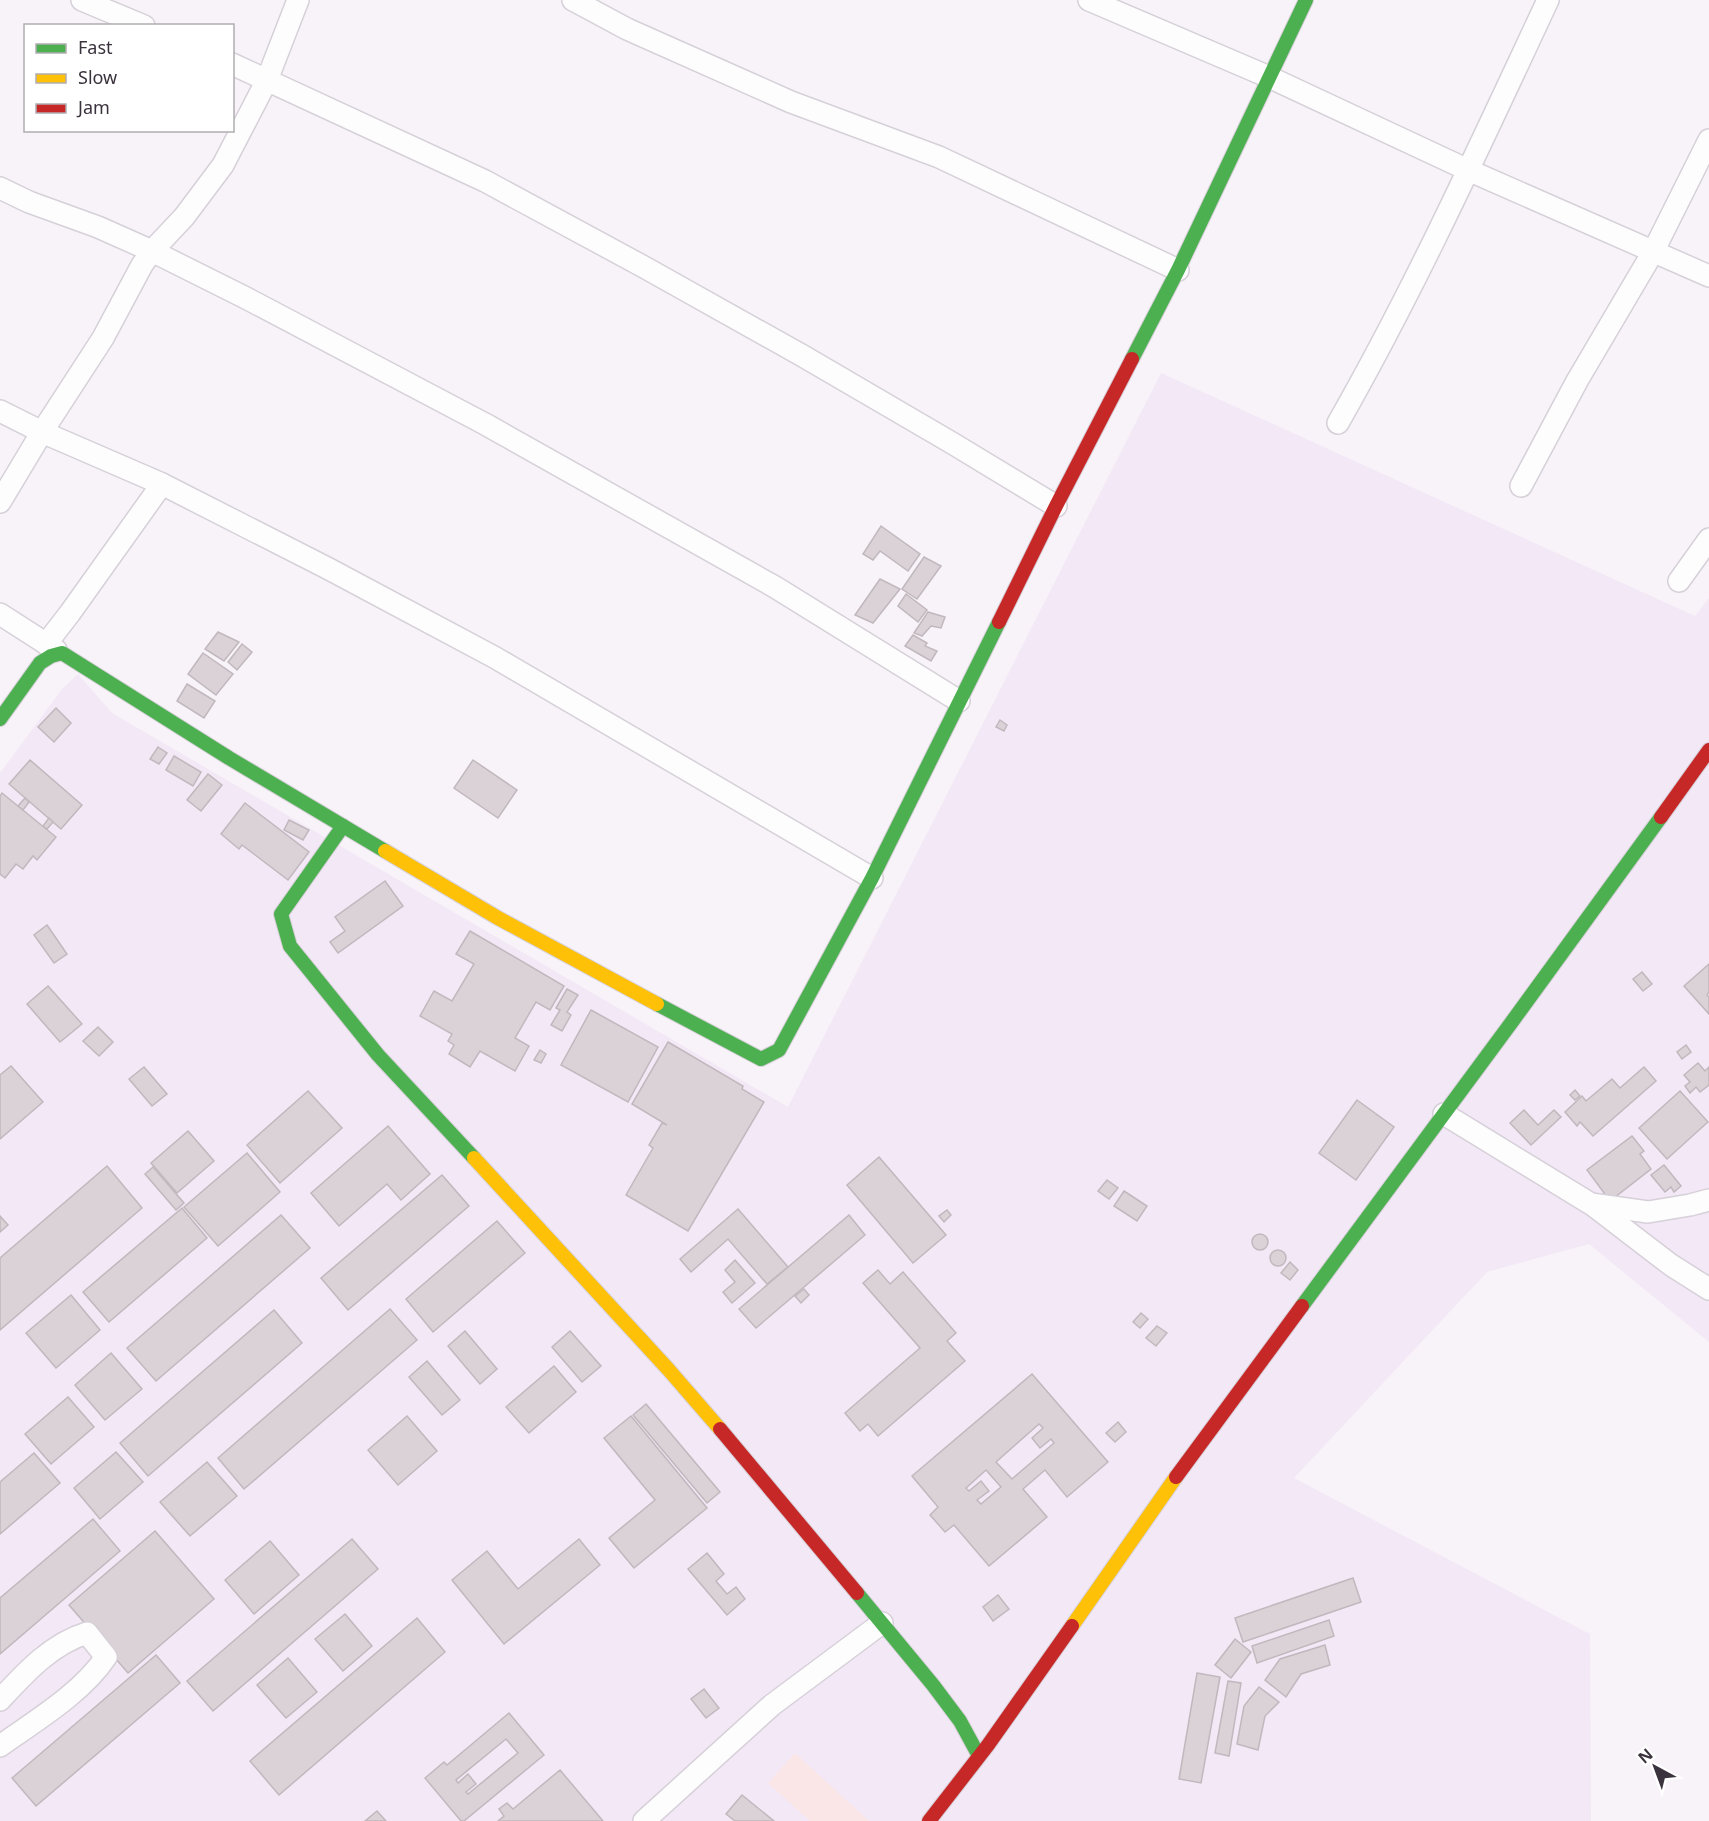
<svg xmlns="http://www.w3.org/2000/svg" width="1709" height="1821" viewBox="0 0 1709 1821" font-family="'Noto Sans',sans-serif">
<style>
.built{fill:#f3e8f6}
.green{fill:#fbe6e7}
.building{fill:#dbd2d7;stroke:#c1b8be;stroke-width:1.5;fill-rule:evenodd}
.lines{fill:none;stroke-linecap:round;stroke-linejoin:round}
.street-casing{stroke:#d6d0d8;stroke-width:24}
.fast-casing{stroke:#d6d0d8;stroke-width:16}
.slow-casing{stroke:#d6d0d8;stroke-width:16}
.jam-casing{stroke:#d6d0d8;stroke-width:16}
.street{stroke:#fefdfe;stroke-width:21}
.fast{stroke:#4caf50;stroke-width:14}
.slow{stroke:#ffc107;stroke-width:14}
.jam{stroke:#c62828;stroke-width:14}
</style>
<rect width="100%" height="100%" fill="#f8f3f9"/>
<path class="built" d="M 1161,373 L 1695,616 L 1709,598 L 1709,1342 L 1589,1244 L 1487,1272 L 1294,1478 L 1590,1634 L 1591,1821 L 0,1821 L 0,773 L 62,689 L 78,674 L 112,713 L 788,1107 Z"/>
<path class="green" d="M 795,1753 L 869,1821 L 810,1821 L 768,1783 Z"/>
<g class="building">
<path d="M 881,526 L 920,554 L 908,571 L 880,551 L 873,560 L 863,554 Z"/>
<path d="M 924,557 L 941,566 L 917,599 L 902,589 Z"/>
<path d="M 880,579 L 900,589 L 873,623 L 855,615 Z"/>
<path d="M 906,594 L 927,610 L 918,622 L 898,606 Z"/>
<path d="M 928,612 L 945,617 L 941,628 L 931,626 L 922,636 L 914,633 Z"/>
<path d="M 218,632 L 239,642 L 224,661 L 205,649 Z"/>
<path d="M 913,635 L 927,643 L 925,646 L 937,651 L 931,661 L 905,646 Z"/>
<path d="M 242,644 L 252,652 L 237,670 L 228,662 Z"/>
<path d="M 203,653 L 233,674 L 216,695 L 188,674 Z"/>
<path d="M 187,684 L 215,701 L 204,718 L 177,701 Z"/>
<path d="M 56,708 L 71,723 L 54,742 L 38,727 Z"/>
<path d="M 1000,720 L 1007,725 L 1004,731 L 996,727 Z"/>
<path d="M 158,747 L 167,753 L 159,764 L 150,759 Z"/>
<path d="M 174,756 L 201,772 L 193,786 L 166,770 Z"/>
<path d="M 30,760 L 82,805 L 61,829 L 9,784 Z"/>
<path d="M 473,760 L 517,790 L 498,818 L 454,788 Z"/>
<path d="M 208,774 L 222,785 L 201,811 L 187,800 Z"/>
<path d="M 2,793 L 56,837 L 37,860 L 33,856 L 23,869 L 16,864 L 5,878 L 0,874 L 0,796 Z"/>
<path d="M 25,798 L 29,802 L 23,810 L 18,806 Z"/>
<path d="M 245,803 L 309,852 L 288,880 L 242,845 L 239,849 L 221,834 Z"/>
<path d="M 49,818 L 53,822 L 47,829 L 43,826 Z"/>
<path d="M 289,820 L 309,830 L 303,840 L 284,830 Z"/>
<path d="M 385,881 L 403,906 L 338,953 L 330,942 L 345,931 L 335,917 Z"/>
<path d="M 47,925 L 67,954 L 54,963 L 34,935 Z"/>
<path d="M 470,931 L 564,986 L 550,1010 L 536,1002 L 515,1038 L 529,1046 L 515,1071 L 480,1051 L 470,1067 L 449,1054 L 454,1045 L 448,1041 L 452,1034 L 420,1016 L 434,991 L 452,1001 L 474,964 L 456,954 Z"/>
<path d="M 1709,964 L 1709,992 L 1707,995 L 1709,997 L 1709,1014 L 1684,986 Z"/>
<path d="M 1642,972 L 1652,984 L 1643,991 L 1633,979 Z"/>
<path d="M 48,986 L 82,1024 L 60,1042 L 27,1004 Z"/>
<path d="M 567,989 L 578,995 L 567,1012 L 571,1015 L 562,1031 L 551,1025 L 560,1010 L 556,1008 Z"/>
<path d="M 591,1010 L 658,1047 L 628,1102 L 561,1065 Z"/>
<path d="M 98,1027 L 113,1042 L 99,1056 L 83,1041 Z"/>
<path d="M 668,1042 L 743,1086 L 742,1089 L 764,1102 L 688,1231 L 626,1195 L 653,1148 L 649,1145 L 662,1123 L 667,1125 L 632,1104 Z"/>
<path d="M 1686,1045 L 1691,1052 L 1682,1059 L 1677,1052 Z"/>
<path d="M 540,1050 L 546,1054 L 541,1063 L 534,1060 Z"/>
<path d="M 1698,1063 L 1705,1071 L 1709,1067 L 1709,1085 L 1700,1092 L 1696,1087 L 1690,1093 L 1685,1086 L 1690,1082 L 1684,1075 Z"/>
<path d="M 11,1066 L 43,1102 L 0,1139 L 0,1075 Z"/>
<path d="M 144,1067 L 167,1094 L 152,1106 L 129,1079 Z"/>
<path d="M 1644,1067 L 1656,1081 L 1593,1136 L 1580,1122 L 1577,1126 L 1565,1112 L 1582,1096 L 1586,1101 L 1612,1079 L 1620,1088 Z"/>
<path d="M 1575,1090 L 1580,1096 L 1575,1100 L 1570,1095 Z"/>
<path d="M 308,1091 L 342,1128 L 280,1183 L 247,1145 Z"/>
<path d="M 1680,1091 L 1708,1122 L 1667,1159 L 1639,1128 Z"/>
<path d="M 1357,1100 L 1394,1127 L 1356,1180 L 1319,1153 Z"/>
<path d="M 1524,1110 L 1538,1125 L 1554,1110 L 1561,1117 L 1531,1145 L 1510,1123 Z"/>
<path d="M 388,1126 L 430,1174 L 401,1200 L 387,1184 L 339,1226 L 311,1193 Z"/>
<path d="M 188,1131 L 214,1161 L 177,1193 L 151,1163 Z"/>
<path d="M 1632,1136 L 1644,1151 L 1640,1154 L 1651,1169 L 1610,1201 L 1587,1170 Z"/>
<path d="M 247,1153 L 280,1192 L 218,1246 L 184,1207 Z"/>
<path d="M 879,1157 L 946,1235 L 913,1263 L 847,1185 Z"/>
<path d="M 1664,1165 L 1681,1186 L 1674,1192 L 1671,1187 L 1665,1192 L 1651,1175 Z"/>
<path d="M 107,1166 L 142,1208 L 0,1330 L 0,1258 Z"/>
<path d="M 153,1167 L 184,1203 L 176,1210 L 145,1174 Z"/>
<path d="M 442,1175 L 469,1206 L 348,1310 L 321,1278 Z"/>
<path d="M 1107,1180 L 1118,1188 L 1109,1199 L 1098,1191 Z"/>
<path d="M 1124,1191 L 1147,1206 L 1137,1221 L 1114,1206 Z"/>
<path d="M 182,1208 L 207,1238 L 109,1322 L 83,1292 Z"/>
<path d="M 738,1209 L 788,1267 L 767,1284 L 728,1239 L 691,1272 L 680,1259 Z"/>
<path d="M 947,1210 L 951,1215 L 944,1222 L 939,1216 Z"/>
<path d="M 281,1215 L 310,1248 L 156,1381 L 127,1348 Z"/>
<path d="M 849,1215 L 865,1235 L 756,1328 L 739,1309 Z"/>
<path d="M 0,1216 L 8,1225 L 0,1232 Z"/>
<path d="M 497,1221 L 525,1253 L 433,1332 L 406,1299 Z"/>
<circle cx="1260" cy="1242" r="8"/>
<circle cx="1278" cy="1258" r="8"/>
<path d="M 735,1260 L 755,1283 L 732,1303 L 723,1292 L 735,1282 L 725,1270 Z"/>
<path d="M 1290,1262 L 1298,1270 L 1290,1280 L 1281,1273 Z"/>
<path d="M 878,1270 L 890,1284 L 903,1272 L 956,1333 L 947,1341 L 965,1361 L 878,1436 L 868,1424 L 860,1431 L 845,1413 L 920,1348 L 863,1283 Z"/>
<path d="M 804,1289 L 809,1295 L 801,1303 L 795,1296 Z"/>
<path d="M 71,1295 L 100,1330 L 56,1368 L 26,1333 Z"/>
<path d="M 390,1309 L 417,1340 L 244,1489 L 218,1458 Z"/>
<path d="M 274,1310 L 302,1343 L 148,1476 L 120,1443 Z"/>
<path d="M 1141,1313 L 1148,1319 L 1140,1328 L 1133,1322 Z"/>
<path d="M 1157,1326 L 1167,1333 L 1156,1346 L 1146,1338 Z"/>
<path d="M 465,1331 L 497,1369 L 480,1384 L 448,1346 Z"/>
<path d="M 570,1331 L 601,1366 L 582,1382 L 552,1347 Z"/>
<path d="M 111,1353 L 142,1389 L 105,1420 L 75,1385 Z"/>
<path d="M 427,1361 L 460,1400 L 442,1415 L 409,1377 Z"/>
<path d="M 554,1366 L 576,1392 L 529,1433 L 506,1407 Z"/>
<path d="M 1032,1374 L 1108,1462 L 1067,1497 L 1045,1470 L 1023,1489 L 1047,1517 L 989,1566 L 954,1525 L 945,1532 L 930,1515 L 938,1507 L 912,1476 ZM 1039,1424 L 1043,1428 L 1032,1438 L 1040,1448 L 1051,1439 L 1054,1443 L 1012,1479 L 996,1462 ZM 986,1470 L 1001,1487 L 981,1504 L 977,1500 L 989,1491 L 981,1481 L 969,1491 L 966,1488 Z"/>
<path d="M 68,1397 L 94,1427 L 51,1464 L 25,1434 Z"/>
<path d="M 646,1404 L 720,1492 L 707,1503 L 633,1415 Z"/>
<path d="M 407,1416 L 437,1451 L 398,1485 L 368,1450 Z"/>
<path d="M 631,1416 L 707,1508 L 634,1568 L 609,1538 L 655,1500 L 604,1438 Z"/>
<path d="M 1118,1422 L 1126,1432 L 1115,1442 L 1106,1433 Z"/>
<path d="M 116,1452 L 143,1482 L 100,1519 L 74,1488 Z"/>
<path d="M 34,1453 L 60,1483 L 0,1534 L 0,1482 Z"/>
<path d="M 207,1462 L 237,1496 L 190,1536 L 160,1502 Z"/>
<path d="M 93,1519 L 120,1551 L 0,1654 L 0,1598 Z"/>
<path d="M 155,1531 L 214,1599 L 128,1673 L 69,1605 Z"/>
<path d="M 352,1539 L 378,1569 L 213,1711 L 187,1681 Z"/>
<path d="M 579,1539 L 600,1565 L 504,1644 L 452,1580 L 487,1551 L 518,1589 Z"/>
<path d="M 270,1541 L 299,1575 L 254,1614 L 225,1580 Z"/>
<path d="M 707,1553 L 724,1574 L 716,1581 L 727,1594 L 736,1587 L 745,1599 L 727,1615 L 688,1569 Z"/>
<path d="M 1353,1578 L 1361,1602 L 1243,1642 L 1235,1618 Z"/>
<path d="M 998,1595 L 1009,1609 L 993,1621 L 983,1607 Z"/>
<path d="M 345,1614 L 372,1646 L 343,1671 L 315,1639 Z"/>
<path d="M 417,1618 L 445,1652 L 279,1795 L 250,1761 Z"/>
<path d="M 1329,1620 L 1334,1636 L 1257,1663 L 1252,1646 Z"/>
<path d="M 1235,1639 L 1251,1652 L 1231,1678 L 1215,1665 Z"/>
<path d="M 1325,1645 L 1330,1665 L 1301,1674 L 1286,1697 L 1265,1680 L 1280,1659 Z"/>
<path d="M 156,1655 L 180,1683 L 36,1806 L 12,1778 Z"/>
<path d="M 288,1658 L 317,1692 L 286,1718 L 257,1685 Z"/>
<path d="M 1197,1673 L 1220,1677 L 1201,1783 L 1179,1779 Z"/>
<path d="M 1228,1681 L 1241,1683 L 1229,1756 L 1215,1753 Z"/>
<path d="M 1259,1687 L 1279,1702 L 1265,1716 L 1258,1750 L 1237,1744 L 1244,1706 Z"/>
<path d="M 704,1689 L 719,1708 L 706,1718 L 691,1699 Z"/>
<path d="M 509,1713 L 544,1755 L 464,1821 L 461,1821 L 425,1778 L 444,1762 L 447,1765 ZM 506,1739 L 518,1753 L 468,1794 L 466,1792 L 476,1784 L 468,1774 L 458,1783 L 456,1780 Z"/>
<path d="M 560,1770 L 603,1821 L 498,1821 L 504,1816 L 499,1809 L 507,1803 L 513,1809 Z"/>
<path d="M 742,1795 L 774,1821 L 735,1821 L 726,1814 Z"/>
<path d="M 377,1811 L 386,1821 L 365,1821 Z"/>
</g>
<g class="lines">
<defs>
<g id="street">
<path d="M 82,0 L 144,26"/>
<path d="M 573,0 L 627,29 L 791,102 L 939,157 L 1178,270"/>
<path d="M 1089,0 L 1269,77 L 1468,170 L 1709,276"/>
<path d="M 232,64 L 485,181 L 644,267 L 803,356 L 952,443 L 1056,506"/>
<path d="M 0,188 L 29,202 L 98,227 L 152,251 L 246,298 L 485,424 L 775,587 L 959,701"/>
<path d="M 0,411 L 42,432 L 162,484 L 329,569 L 494,657 L 872,878"/>
<path d="M 1338,423 C 1416,286 1481,143 1548,0"/>
<path d="M 1521,486 L 1577,381 L 1653,252 L 1709,140"/>
<path d="M 0,502 L 42,432 L 103,338 L 142,265 L 152,251 L 184,217 L 223,165 L 267,80 L 298,0"/>
<path d="M 1679,581 L 1709,539"/>
<path d="M 0,614 L 56,650"/>
<path d="M 46,644 L 70,613 L 162,484"/>
<path d="M 1444,1114 L 1591,1204 L 1648,1212 L 1690,1205 L 1709,1200"/>
<path d="M 1594,1206 L 1671,1265 L 1709,1289"/>
<path d="M 0,1700 C 25,1673 51,1644 87,1633 L 106,1657 C 82,1693 35,1721 0,1746"/>
<path d="M 644,1821 L 772,1705 L 882,1623"/>
</g>
<g id="fast">
<path d="M 1132,359 L 1178,270 L 1306,0"/>
<path d="M 0,719 L 40,663 L 51,656 L 62,653 L 229,758 L 385,851"/>
<path d="M 343,826 L 281,914 L 290,946 L 378,1055 L 474,1158"/>
<path d="M 657,1004 L 761,1059 L 779,1050 L 872,878 L 999,622"/>
<path d="M 1302,1306 L 1514,1019 L 1661,817"/>
<path d="M 857,1593 L 933,1685 L 960,1721 L 979,1756"/>
</g>
<g id="slow">
<path d="M 385,851 L 498,918 L 657,1004"/>
<path d="M 474,1158 L 668,1369 L 720,1429"/>
<path d="M 1072,1626 L 1176,1477"/>
</g>
<g id="jam">
<path d="M 999,622 L 1056,506 L 1132,359"/>
<path d="M 1661,817 L 1709,750"/>
<path d="M 720,1429 L 857,1593"/>
<path d="M 1176,1477 L 1302,1306"/>
<path d="M 929,1821 L 988,1745 L 1072,1626"/>
</g>
</defs>
<use href="#street" class="street-casing"/>
<use href="#fast" class="fast-casing"/>
<use href="#slow" class="slow-casing"/>
<use href="#jam" class="jam-casing"/>
<use href="#street" class="street"/>
<use href="#fast" class="fast"/>
<use href="#slow" class="slow"/>
<use href="#jam" class="jam"/>
</g>
<rect x="24" y="24" width="210" height="108" fill="#ffffff" stroke="#b0adb1" stroke-width="1.5"/>
<rect x="36" y="44" width="30" height="9" fill="#4caf50" stroke="#b0adb1" stroke-width="1.5"/>
<text x="78" y="54" font-size="18" fill="#3a323d">Fast</text>
<rect x="36" y="74" width="30" height="9" fill="#ffc107" stroke="#b0adb1" stroke-width="1.5"/>
<text x="78" y="84" font-size="18" fill="#3a323d">Slow</text>
<rect x="36" y="104" width="30" height="9" fill="#c62828" stroke="#b0adb1" stroke-width="1.5"/>
<text x="78" y="114" font-size="18" fill="#3a323d">Jam</text>
<g transform="translate(1655 1767) rotate(319)" stroke="#ffffff" stroke-width="4.5" paint-order="stroke">
<path d="M0-4.5L10 22L0 15L-10 22Z" fill="#3a323d"/>
<text y="-9" font-size="16" font-weight="bold" text-anchor="middle" fill="#3a323d">N</text>
</g>
</svg>
